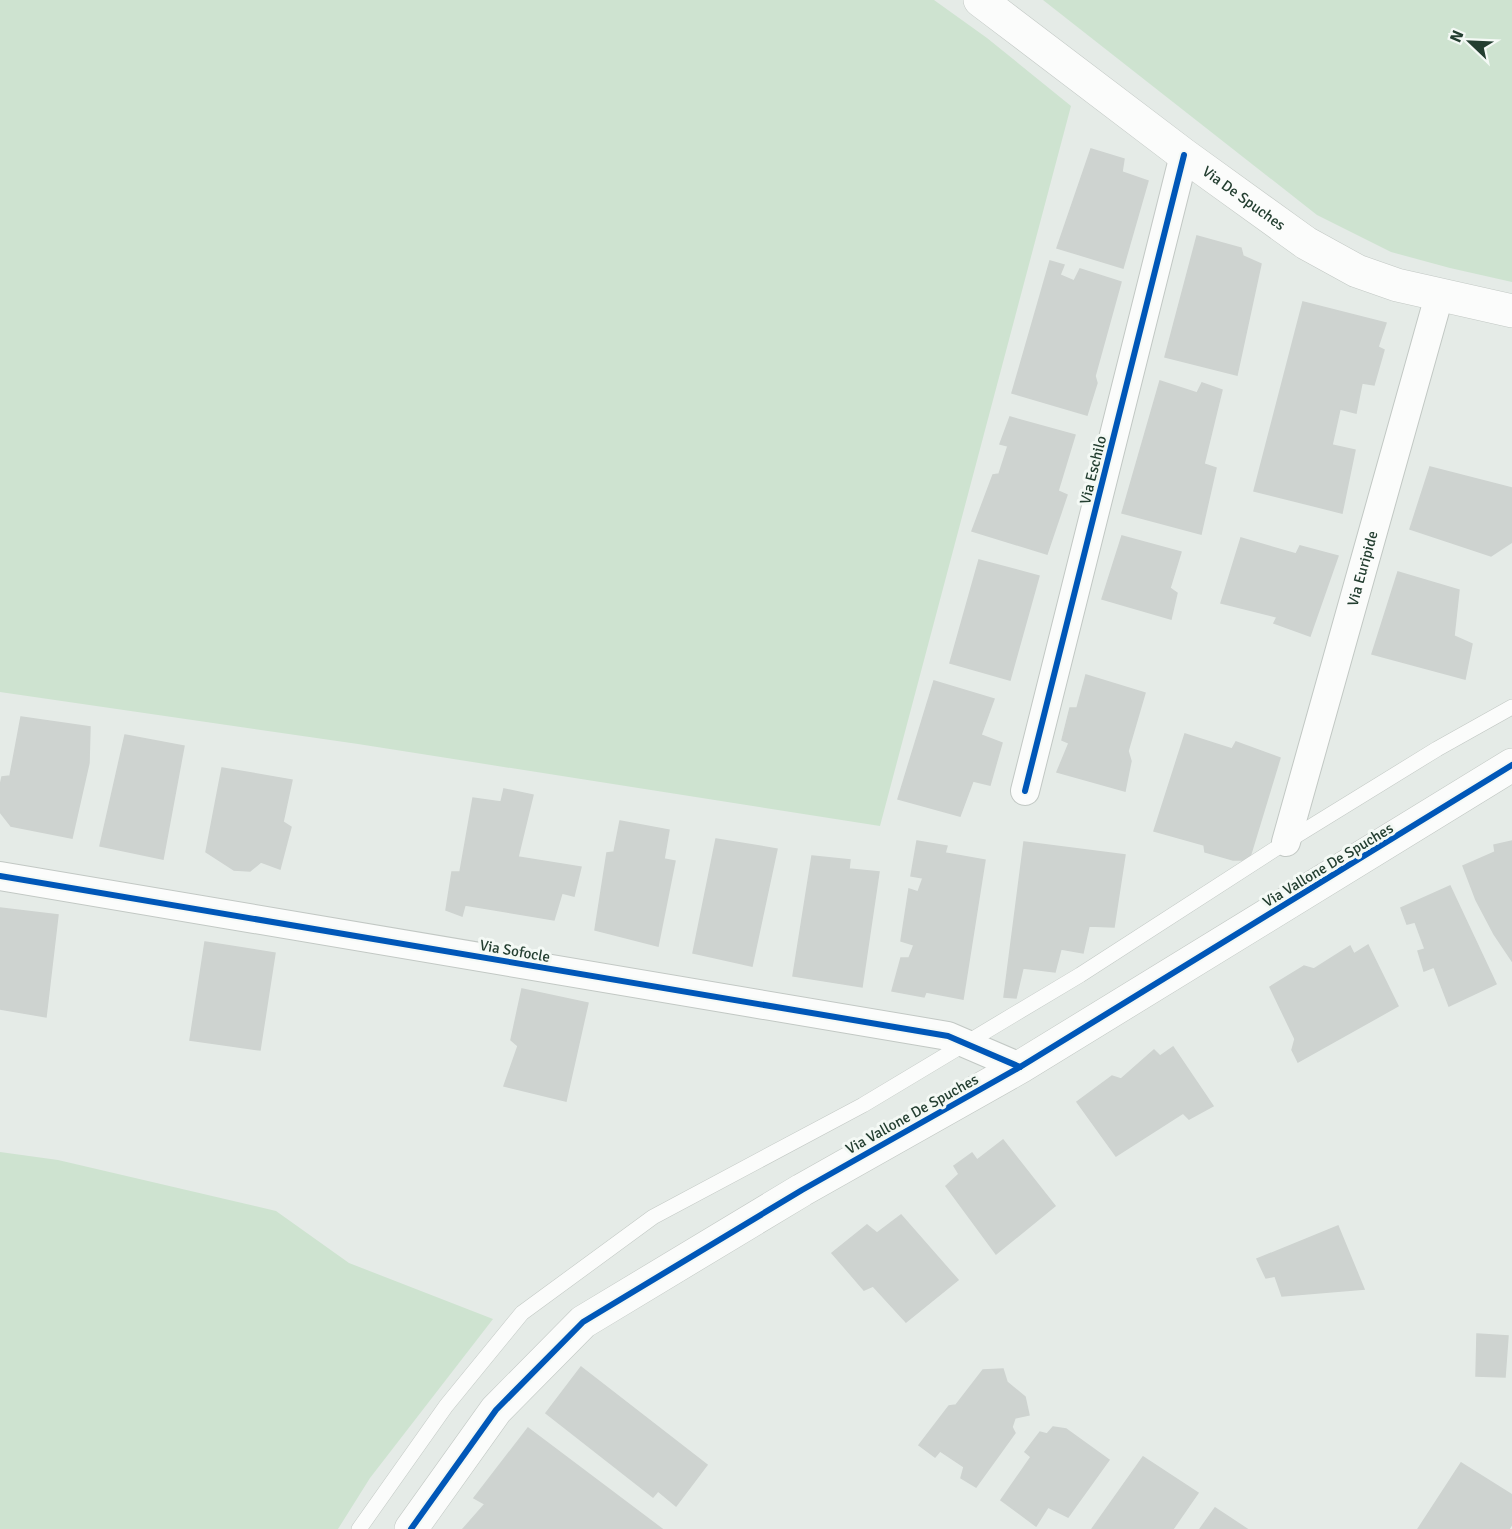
<svg xmlns="http://www.w3.org/2000/svg" width="1512" height="1529" viewBox="0 0 1512 1529" font-family="Signika,sans-serif">
<style>
.green{fill:#cee3d0}
.building{fill:#ced3d0;stroke:#ced3d0;stroke-width:1.5}
.lines{fill:none;stroke-linecap:round;stroke-linejoin:round}
.service-casing{stroke:#c2c8c4;stroke-width:16}
.minor-casing{stroke:#c2c8c4;stroke-width:30}
.tertiary-casing{stroke:#c2c8c4;stroke-width:34}
.service{stroke:#fbfcfb;stroke-width:15}
.minor{stroke:#fbfcfb;stroke-width:28}
.tertiary{stroke:#fbfcfb;stroke-width:33}
.cycleway-casing{stroke:#f4f9f5;stroke-width:10}
.cycleway{stroke:#0057b8;stroke-width:6}
.labels{text-anchor:middle;stroke-width:6;stroke-linejoin:round;paint-order:stroke}
.street-label{font-size:15px;fill:#233e30;stroke:#f4f9f5}
</style>
<rect width="100%" height="100%" fill="#e5ebe7"/>
<g class="green">
<path d="M 0,0 L 934,0 L 987,38 L 1071,106 L 880,826 L 358,744 L 0,692 Z"/>
<path d="M 1043,0 L 1512,0 L 1512,282 L 1450,268 L 1391,252 L 1317,215 Z"/>
<path d="M 0,1152 L 58,1160 L 276,1211 L 349,1263 L 493,1319 L 370,1478 L 338,1529 L 0,1529 Z"/>
</g>
<g class="building">
<path d="M 1091,149 L 1124,159 L 1122,172 L 1148,181 L 1123,268 L 1057,248 Z"/>
<path d="M 1197,236 L 1241,248 L 1243,256 L 1261,264 L 1237,375 L 1165,357 Z"/>
<path d="M 1050,261 L 1064,265 L 1060,275 L 1074,281 L 1080,269 L 1121,282 L 1095,376 L 1097,383 L 1087,415 L 1012,393 Z"/>
<path d="M 1303,302 L 1386,323 L 1378,347 L 1384,350 L 1374,385 L 1362,383 L 1356,413 L 1340,409 L 1332,445 L 1355,450 L 1342,513 L 1254,491 Z"/>
<path d="M 1160,381 L 1197,393 L 1202,383 L 1222,390 L 1204,464 L 1216,468 L 1201,534 L 1122,513 Z"/>
<path d="M 1010,417 L 1075,435 L 1058,491 L 1067,495 L 1047,554 L 972,531 L 993,475 L 999,474 L 1008,446 L 1000,444 Z"/>
<path d="M 1430,467 L 1512,488 L 1512,542 L 1491,556 L 1410,529 Z"/>
<path d="M 1122,536 L 1181,552 L 1170,588 L 1177,593 L 1171,619 L 1102,599 Z"/>
<path d="M 1241,538 L 1296,554 L 1300,546 L 1338,556 L 1310,636 L 1274,623 L 1277,617 L 1221,603 Z"/>
<path d="M 979,560 L 1039,576 L 1010,680 L 950,663 Z"/>
<path d="M 1398,572 L 1459,590 L 1454,636 L 1472,644 L 1465,679 L 1372,654 Z"/>
<path d="M 1086,675 L 1145,693 L 1128,751 L 1131,761 L 1125,791 L 1057,772 L 1069,743 L 1062,740 L 1070,708 L 1077,708 Z"/>
<path d="M 934,681 L 994,699 L 981,735 L 1002,743 L 990,785 L 973,781 L 960,816 L 898,799 Z"/>
<path d="M 21,717 L 90,727 L 89,763 L 72,838 L 11,826 L 0,812 L 0,786 L 2,777 L 10,776 Z"/>
<path d="M 1185,734 L 1232,749 L 1236,742 L 1280,758 L 1249,860 L 1233,860 L 1205,852 L 1204,845 L 1154,831 Z"/>
<path d="M 125,735 L 184,746 L 163,859 L 100,846 Z"/>
<path d="M 222,768 L 292,780 L 283,822 L 291,827 L 280,869 L 261,862 L 250,871 L 234,870 L 206,852 Z"/>
<path d="M 504,789 L 533,795 L 518,857 L 581,867 L 574,896 L 562,893 L 554,920 L 465,905 L 462,916 L 446,910 L 452,872 L 460,872 L 473,798 L 501,802 Z"/>
<path d="M 620,821 L 669,830 L 664,859 L 675,861 L 658,946 L 595,930 L 607,853 L 614,852 Z"/>
<path d="M 716,839 L 777,849 L 752,966 L 693,953 Z"/>
<path d="M 917,841 L 947,846 L 945,853 L 985,860 L 963,999 L 926,992 L 924,997 L 892,991 L 901,958 L 909,958 L 914,945 L 901,941 L 909,889 L 918,892 L 923,878 L 911,876 Z"/>
<path d="M 1512,841 L 1512,961 L 1494,934 L 1476,900 L 1463,866 L 1495,852 L 1494,845 Z"/>
<path d="M 1024,842 L 1125,855 L 1114,927 L 1089,926 L 1083,953 L 1061,949 L 1055,972 L 1023,968 L 1016,998 L 1004,997 Z"/>
<path d="M 812,856 L 850,860 L 849,869 L 879,872 L 862,987 L 793,976 Z"/>
<path d="M 1450,886 L 1496,984 L 1449,1006 L 1434,967 L 1424,971 L 1418,951 L 1425,949 L 1415,922 L 1407,924 L 1401,908 Z"/>
<path d="M 0,908 L 58,915 L 46,1017 L 0,1009 Z"/>
<path d="M 205,942 L 275,953 L 260,1050 L 190,1040 Z"/>
<path d="M 1368,945 L 1398,1006 L 1298,1062 L 1292,1050 L 1295,1039 L 1270,987 L 1304,966 L 1314,969 L 1350,946 L 1354,954 Z"/>
<path d="M 522,989 L 588,1003 L 566,1101 L 504,1086 L 518,1046 L 511,1040 Z"/>
<path d="M 1173,1047 L 1213,1106 L 1189,1119 L 1183,1113 L 1116,1156 L 1077,1102 L 1112,1076 L 1121,1079 L 1154,1050 L 1160,1056 Z"/>
<path d="M 1003,1140 L 1055,1206 L 996,1254 L 946,1186 L 959,1174 L 954,1166 L 972,1153 L 977,1160 Z"/>
<path d="M 901,1215 L 958,1280 L 906,1322 L 873,1286 L 864,1290 L 832,1253 L 867,1225 L 877,1233 Z"/>
<path d="M 1338,1226 L 1364,1289 L 1282,1296 L 1275,1276 L 1266,1278 L 1257,1259 Z"/>
<path d="M 1477,1334 L 1508,1336 L 1505,1377 L 1476,1376 Z"/>
<path d="M 581,1367 L 707,1465 L 676,1506 L 658,1491 L 653,1497 L 546,1413 Z"/>
<path d="M 1003,1369 L 1007,1382 L 1025,1397 L 1029,1415 L 1015,1418 L 1012,1427 L 1015,1433 L 976,1487 L 961,1478 L 964,1467 L 940,1451 L 935,1457 L 919,1445 L 949,1406 L 956,1405 L 983,1370 Z"/>
<path d="M 1053,1427 L 1066,1429 L 1109,1460 L 1068,1517 L 1048,1507 L 1036,1526 L 1001,1500 L 1031,1457 L 1025,1452 L 1040,1432 L 1047,1434 Z"/>
<path d="M 528,1428 L 662,1529 L 463,1529 L 485,1504 L 474,1498 Z"/>
<path d="M 1143,1457 L 1198,1493 L 1173,1529 L 1092,1529 Z"/>
<path d="M 1461,1463 L 1512,1495 L 1512,1524 L 1509,1529 L 1418,1529 Z"/>
<path d="M 1215,1508 L 1247,1529 L 1200,1529 Z"/>
</g>
<g class="lines">
<defs>
<path id="service" d="M 359,1529 L 446,1406 L 522,1313 L 653,1217 L 863,1105 L 1013,1015 L 1080,975 L 1286,842 L 1437,749 L 1512,707"/>
<g id="minor">
<path d="M 1025,791 L 1184,155"/>
<path id="s1" d="M 1286,842 L 1439,296"/>
<path d="M 0,876 L 948,1036 L 1020,1067"/>
</g>
<g id="tertiary">
<path id="s2" d="M 980,0 L 1184,155 L 1306,243 L 1357,271 L 1397,285 L 1512,311"/>
<path d="M 411,1529 L 496,1410 L 583,1322 L 802,1190 L 1020,1067 L 1512,765"/>
</g>
</defs>
<use href="#service" class="service-casing"/>
<use href="#minor" class="minor-casing"/>
<use href="#tertiary" class="tertiary-casing"/>
<use href="#service" class="service"/>
<use href="#minor" class="minor"/>
<use href="#tertiary" class="tertiary"/>
<defs>
<g id="cycleway">
<path d="M 1025,791 L 1184,155"/>
<path d="M 0,876 L 948,1036 L 1020,1067"/>
<path d="M 411,1529 L 496,1410 L 583,1322 L 802,1190 L 1020,1067 L 1512,765"/>
</g>
</defs>
<use href="#cycleway" class="cycleway-casing"/>
<use href="#cycleway" class="cycleway"/>
</g>
<g class="labels">
<g class="street-label">
<text dy="5" stroke="none"><textPath href="#s2" startOffset="330">Via De Spuches</textPath></text>
<text transform="translate(1093 470) rotate(-76)" y="5">Via Eschilo</text>
<text dy="5" stroke="none"><textPath href="#s1" startOffset="284">Via Euripide</textPath></text>
<text transform="translate(1328 865) rotate(-31)" y="5">Via Vallone De Spuches</text>
<text transform="translate(515 951) rotate(10)" y="5">Via Sofocle</text>
<text transform="translate(912 1114) rotate(-29)" y="5">Via Vallone De Spuches</text>
</g>
</g>
<g transform="translate(1470 42) rotate(293)" stroke="#f4f9f5" stroke-width="4.5" paint-order="stroke">
<path d="M0-4.5L10 22L0 15L-10 22Z" fill="#233e30"/>
<text y="-9" font-size="16" font-weight="bold" text-anchor="middle" fill="#233e30">N</text>
</g>
</svg>
